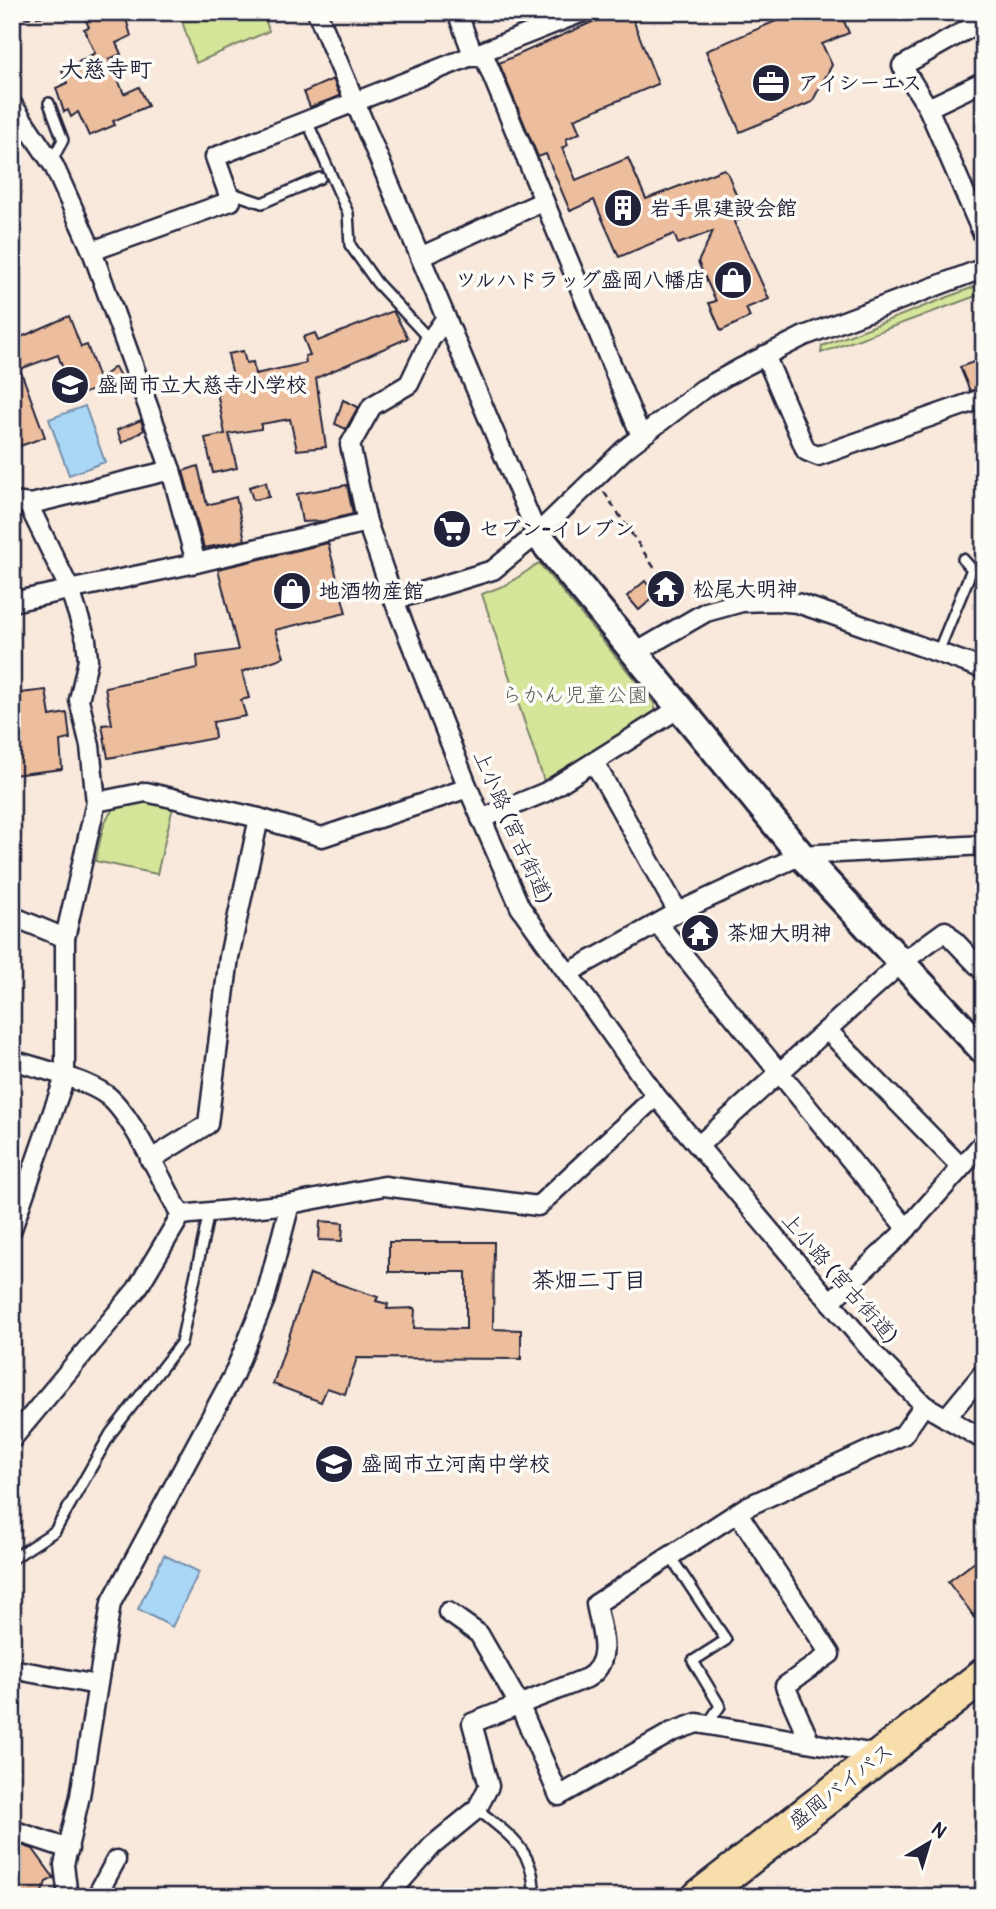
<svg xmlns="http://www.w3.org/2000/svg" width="996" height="1909" viewBox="0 0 996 1909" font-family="Pangolin,'Klee One',sans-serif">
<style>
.green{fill:#d5e69a;stroke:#7c846a;stroke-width:2}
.water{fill:#abd7f7;stroke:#748fac;stroke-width:2}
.building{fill:#edbe9d;stroke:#22223b;stroke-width:2}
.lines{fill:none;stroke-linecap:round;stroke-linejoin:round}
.lane-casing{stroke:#22223b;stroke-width:14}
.street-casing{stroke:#22223b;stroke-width:23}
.secondary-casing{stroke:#22223b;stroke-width:32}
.highway-casing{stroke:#22223b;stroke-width:38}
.path{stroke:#22223b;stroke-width:2.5;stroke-dasharray:7 5;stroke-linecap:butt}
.lane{stroke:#fdfcf7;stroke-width:9}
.street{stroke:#fdfcf7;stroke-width:18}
.secondary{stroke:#fdfcf7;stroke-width:26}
.highway{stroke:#f8deab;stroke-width:33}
.labels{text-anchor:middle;stroke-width:7;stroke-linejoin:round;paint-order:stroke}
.poi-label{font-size:21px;font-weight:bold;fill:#22223b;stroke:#fdfcf7;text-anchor:start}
.park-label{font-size:21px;fill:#585d58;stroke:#fdfcf7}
.street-label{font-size:21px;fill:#22223b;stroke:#fdfcf7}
.neighbourhood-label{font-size:23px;font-weight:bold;fill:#22223b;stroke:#fdfcf7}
</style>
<rect width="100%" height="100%" fill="#f8e9dc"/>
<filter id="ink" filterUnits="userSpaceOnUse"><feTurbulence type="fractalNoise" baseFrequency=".0143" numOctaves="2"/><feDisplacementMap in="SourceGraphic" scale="14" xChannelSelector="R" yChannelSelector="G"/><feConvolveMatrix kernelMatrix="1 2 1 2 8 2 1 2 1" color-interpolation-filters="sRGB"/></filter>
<g filter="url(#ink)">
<g class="green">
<path d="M 179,12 L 263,12 L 269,31 L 196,63 Z"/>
<path d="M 984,283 L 984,293 L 821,353 L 822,346 Z"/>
<path d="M 539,563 L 654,703 L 657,716 L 545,784 L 482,594 L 508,584 Z"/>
<path d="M 147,801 L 173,807 L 157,874 L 95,861 C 106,822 100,803 147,801 Z"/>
</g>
<g class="water">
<path d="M 85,406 L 105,462 L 69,475 L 49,419 Z"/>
<path d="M 164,1555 L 199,1572 L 172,1627 L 138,1609 Z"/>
</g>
<g class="building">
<path d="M 82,12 L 124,12 L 131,36 L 116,43 L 121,54 L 109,59 L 124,94 L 139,87 L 148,106 L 113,121 L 115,125 L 89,136 L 78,112 L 71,117 L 68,110 L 64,112 L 56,88 L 67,83 L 62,71 L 95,53 L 84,29 L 89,27 Z"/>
<path d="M 615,12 L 630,12 L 658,84 L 574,119 L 580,133 L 566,139 L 568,145 L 562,148 L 576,180 L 628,158 L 646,199 L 724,169 L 728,174 L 745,218 L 734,222 L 769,299 L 746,308 L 750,317 L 721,331 L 709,303 L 716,301 L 698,262 L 713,231 L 678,244 L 674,234 L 619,257 L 594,200 L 570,211 L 546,154 L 538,157 L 499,63 Z"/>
<path d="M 797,12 L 840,12 L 849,33 L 822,44 L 832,65 L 812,102 L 740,132 L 706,51 Z"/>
<path d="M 333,79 L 340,96 L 310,107 L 304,92 Z"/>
<path d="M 393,311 L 408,338 L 316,378 L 326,447 L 297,450 L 290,419 L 261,424 L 261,429 L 229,434 L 237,468 L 213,473 L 205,438 L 225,434 L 215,381 L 233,377 L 228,354 L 243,351 L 246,363 L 253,362 L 255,374 L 306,363 L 305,356 L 310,355 L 303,337 L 315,333 L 318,341 Z"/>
<path d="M 69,316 L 81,347 L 87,345 L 99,379 L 115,367 L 122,380 L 73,397 L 58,355 L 20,369 L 45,437 L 12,449 L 12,341 Z"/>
<path d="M 984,358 L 984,387 L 970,391 L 960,367 Z"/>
<path d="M 343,400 L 358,407 L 346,429 L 335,424 Z"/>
<path d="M 141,420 L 144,430 L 122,443 L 117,430 Z"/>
<path d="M 198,466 L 207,505 L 236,497 L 245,540 L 204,548 L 183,471 Z"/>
<path d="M 266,482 L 269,497 L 253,500 L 249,487 Z"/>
<path d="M 347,485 L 353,514 L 324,521 L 302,522 L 297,494 Z"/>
<path d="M 328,543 L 346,613 L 275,630 L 284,657 L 242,672 L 249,698 L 241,700 L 246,716 L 213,722 L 215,738 L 108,758 L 102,725 L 112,724 L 105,687 L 198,668 L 197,656 L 238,650 L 218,569 Z"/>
<path d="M 662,575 L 665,579 L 669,576 L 677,587 L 662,597 L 659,593 L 639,610 L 627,596 L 645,581 L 648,585 Z"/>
<path d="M 46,690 L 50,716 L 67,713 L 70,739 L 60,741 L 62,769 L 12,775 L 12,694 Z"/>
<path d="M 320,1221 L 343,1223 L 342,1241 L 319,1240 Z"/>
<path d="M 389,1242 L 494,1242 L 493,1329 L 521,1330 L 521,1359 L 357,1358 L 345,1394 L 327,1388 L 321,1402 L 273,1384 L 310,1274 L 378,1297 L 376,1301 L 388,1304 L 387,1309 L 415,1308 L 414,1328 L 466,1329 L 466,1272 L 389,1272 Z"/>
<path d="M 984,1555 L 984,1629 L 948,1582 Z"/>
<path d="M 12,1842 L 33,1849 L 54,1878 L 46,1882 L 40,1897 L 12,1897 Z"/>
</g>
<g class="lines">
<defs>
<g id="lane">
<path d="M 49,103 L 63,140 L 51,162"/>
<path d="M 307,121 L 348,213 L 350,245 L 377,283 L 430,340"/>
<path d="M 229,192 L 262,203 L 320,178"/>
<path d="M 963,559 L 972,569"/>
<path d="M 938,652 L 972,569 L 984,576"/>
<path d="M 670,1556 L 726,1640 L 693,1661 L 720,1706 L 707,1725"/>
<path d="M 12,1559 L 55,1531 L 111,1433 L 181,1343 L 209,1212"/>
<path d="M 477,1809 C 509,1835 536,1851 534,1897"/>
</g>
<g id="street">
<path d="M 317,12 L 537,534"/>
<path d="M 457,12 L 474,57"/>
<path d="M 984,20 L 902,66 L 928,108 L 984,237"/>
<path d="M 483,53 L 641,436"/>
<path d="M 12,104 L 54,166 L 92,251 L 171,470 L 196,563"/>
<path d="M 928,108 L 984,81"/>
<path d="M 92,251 L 231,201 L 215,157 L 583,12"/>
<path d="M 420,257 L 544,201"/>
<path d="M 446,318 L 430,340 L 409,384 L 372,406 L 350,445 L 367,522 L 394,600 L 468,788 L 520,907 L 656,1096 L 875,1355 L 924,1405 L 984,1440"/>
<path d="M 765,355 L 806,451 L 818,456 L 984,398"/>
<path d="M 12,502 L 31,504 L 171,470"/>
<path d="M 28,504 L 70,590 L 86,639 L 88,660 L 79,700 L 90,746 L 96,802"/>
<path d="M 394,600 L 493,570 L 537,534 L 625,449 L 703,389 L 739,369 L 804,336 L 984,268"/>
<path d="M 12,602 L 196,563 L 367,522"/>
<path d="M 637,652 L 706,612 L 742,602 L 775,601 L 797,603 L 830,614 L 984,669"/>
<path d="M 594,762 L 678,912"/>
<path d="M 481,819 L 546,792 L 681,707"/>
<path d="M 12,916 L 65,938"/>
<path d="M 658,924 L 907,1229"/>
<path d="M 568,973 L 678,912 L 801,855 L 984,845"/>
<path d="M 828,1031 L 961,1167"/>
<path d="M 12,1060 C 38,1068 88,1080 108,1096 C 134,1118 163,1184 181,1215"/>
<path d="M 698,1146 L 901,963 L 945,931 L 984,972"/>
<path d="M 150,1160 L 208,1124 L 229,957 L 259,818"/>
<path d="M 181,1215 L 290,1204 L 384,1186 L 538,1206 L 656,1096"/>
<path d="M 12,1229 L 65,1077 L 65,938 L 96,802 L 146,792 L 259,818 L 322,837 L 468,788"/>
<path d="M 830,1302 L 903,1233 L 984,1142"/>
<path d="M 946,1418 L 984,1372"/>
<path d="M 12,1439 L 137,1289 L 181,1215"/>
<path d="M 738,1513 L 830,1654 L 785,1686 L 809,1740"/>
<path d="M 448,1612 L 479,1634 L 519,1704 L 559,1796 L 672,1732 L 697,1723 L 881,1755"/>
<path d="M 12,1669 L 97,1685"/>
<path d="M 12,1830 L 69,1849"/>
<path d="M 68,1897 L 64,1865 L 80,1796 L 111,1603 L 233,1376 L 265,1299 L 290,1204"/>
<path d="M 96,1897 L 116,1860"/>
<path d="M 387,1897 L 432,1846 L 477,1809 L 489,1786 L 472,1723 L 587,1678 C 614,1661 601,1632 596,1604 L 746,1507 L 903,1435 L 924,1405"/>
</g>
<path id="secondary" d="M 537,534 L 801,855 L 984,1051"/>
<path id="highway" d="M 699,1897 L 984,1675"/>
</defs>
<use href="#lane" class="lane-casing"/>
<use href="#street" class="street-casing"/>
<use href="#secondary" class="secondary-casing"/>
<use href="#highway" class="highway-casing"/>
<g class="path">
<path d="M 12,19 L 70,14"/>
<path d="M 604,492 L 655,569"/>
</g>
<use href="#lane" class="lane"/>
<use href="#street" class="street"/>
<use href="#secondary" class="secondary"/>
<use href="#highway" class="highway"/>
</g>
</g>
<defs>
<symbol id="office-disc" viewBox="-11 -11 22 22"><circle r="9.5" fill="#22223b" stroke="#fdfcf7"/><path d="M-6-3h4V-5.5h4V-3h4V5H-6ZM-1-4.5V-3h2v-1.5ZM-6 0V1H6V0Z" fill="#fff"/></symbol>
<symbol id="building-disc" viewBox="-11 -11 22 22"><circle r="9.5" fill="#22223b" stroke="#fdfcf7"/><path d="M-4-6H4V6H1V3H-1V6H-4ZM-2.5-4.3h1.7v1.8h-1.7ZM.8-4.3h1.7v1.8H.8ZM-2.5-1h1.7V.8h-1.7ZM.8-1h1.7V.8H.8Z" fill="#fff"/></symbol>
<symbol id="shop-disc" viewBox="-11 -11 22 22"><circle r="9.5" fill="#22223b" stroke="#fdfcf7"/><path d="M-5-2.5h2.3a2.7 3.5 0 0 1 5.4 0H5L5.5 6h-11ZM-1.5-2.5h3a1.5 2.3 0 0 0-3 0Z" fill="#fff"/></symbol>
<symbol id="school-disc" viewBox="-11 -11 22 22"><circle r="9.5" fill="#22223b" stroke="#fdfcf7"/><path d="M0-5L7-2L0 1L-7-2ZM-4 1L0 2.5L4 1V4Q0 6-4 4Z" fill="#fff"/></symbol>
<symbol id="supermarket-disc" viewBox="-11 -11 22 22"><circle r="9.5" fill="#22223b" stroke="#fdfcf7"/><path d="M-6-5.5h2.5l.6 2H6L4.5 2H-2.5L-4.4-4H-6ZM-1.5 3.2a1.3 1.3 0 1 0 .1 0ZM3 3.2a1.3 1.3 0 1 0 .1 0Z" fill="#fff"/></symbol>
<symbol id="temple-disc" viewBox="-11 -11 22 22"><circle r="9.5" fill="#22223b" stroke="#fdfcf7"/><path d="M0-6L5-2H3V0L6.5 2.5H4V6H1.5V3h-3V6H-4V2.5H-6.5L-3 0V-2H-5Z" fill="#fff"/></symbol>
</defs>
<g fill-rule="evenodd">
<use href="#office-disc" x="749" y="61" width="44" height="44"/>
<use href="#building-disc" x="601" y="186" width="44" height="44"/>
<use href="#shop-disc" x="711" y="258" width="44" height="44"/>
<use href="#school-disc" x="48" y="363" width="44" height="44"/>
<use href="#supermarket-disc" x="430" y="507" width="44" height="44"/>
<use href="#temple-disc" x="644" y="567" width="44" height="44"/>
<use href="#shop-disc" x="270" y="569" width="44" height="44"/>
<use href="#temple-disc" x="678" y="911" width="44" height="44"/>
<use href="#school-disc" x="312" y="1442" width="44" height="44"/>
</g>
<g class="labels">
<g class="poi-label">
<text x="798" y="90">アイシーエス</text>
<text x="650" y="215">岩手県建設会館</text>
<text x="706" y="287" text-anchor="end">ツルハドラッグ盛岡八幡店</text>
<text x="97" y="392">盛岡市立大慈寺小学校</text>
<text x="479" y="536">セブン-イレブン</text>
<text x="693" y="596">松尾大明神</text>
<text x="319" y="598">地酒物産館</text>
<text x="727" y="940">茶畑大明神</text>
<text x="361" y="1471">盛岡市立河南中学校</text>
</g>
<g class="park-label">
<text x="575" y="702">らかん児童公園</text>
</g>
<g class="street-label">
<text transform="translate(513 827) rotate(66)" y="7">上小路 (宮古街道)</text>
<text transform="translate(840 1278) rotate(49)" y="7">上小路 (宮古街道)</text>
<text transform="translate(841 1786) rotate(-38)" y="7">盛岡バイパス</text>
</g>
<g class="neighbourhood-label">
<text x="106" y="77">大慈寺町</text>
<text x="589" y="1288">茶畑二丁目</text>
</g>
</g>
<rect width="996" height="1909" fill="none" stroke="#fdfcf7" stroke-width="42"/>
<rect x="21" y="21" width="954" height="1867" fill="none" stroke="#22223b" stroke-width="2.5" filter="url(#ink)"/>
<g transform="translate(929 1843) rotate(38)" stroke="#fdfcf7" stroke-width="5" paint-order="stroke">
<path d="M0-5L12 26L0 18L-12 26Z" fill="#22223b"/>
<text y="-10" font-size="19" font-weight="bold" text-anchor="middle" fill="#22223b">N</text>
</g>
</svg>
